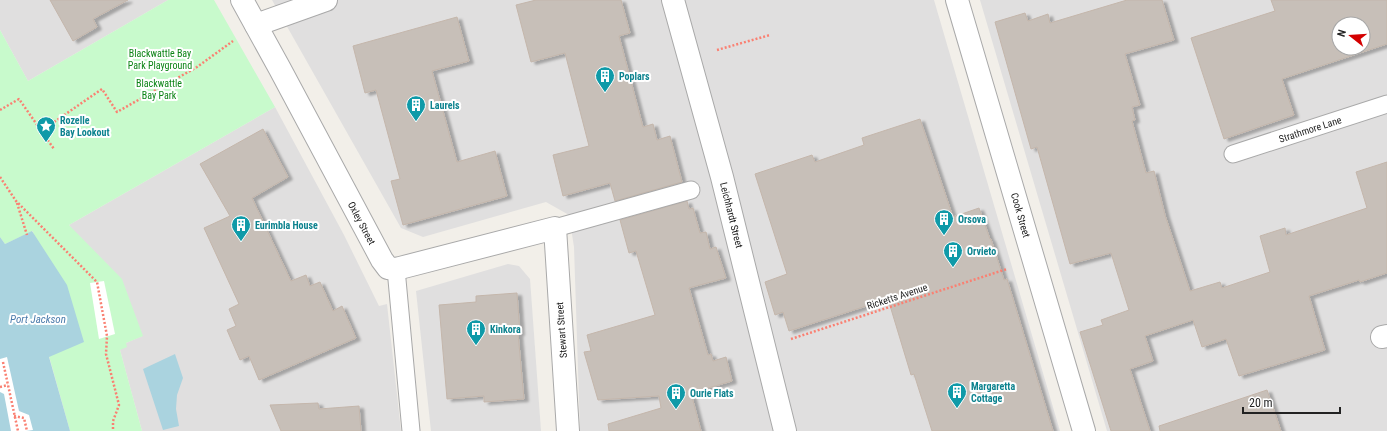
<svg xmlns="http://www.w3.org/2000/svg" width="1387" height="431" viewBox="0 0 1387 431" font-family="'Roboto Condensed',sans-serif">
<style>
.residential{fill:#e0dfdf;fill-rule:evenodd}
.park{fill:#c8facc}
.water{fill:#aad3df}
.pier{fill:#fff}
.building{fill:#c7bfb8;stroke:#c4b6ab;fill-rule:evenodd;filter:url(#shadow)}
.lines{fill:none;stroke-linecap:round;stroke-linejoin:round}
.lane-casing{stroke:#a9a9a9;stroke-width:19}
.street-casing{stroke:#a9a9a9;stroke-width:24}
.path{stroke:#fa8072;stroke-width:2.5;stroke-dasharray:2 2;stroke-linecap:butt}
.lane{stroke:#fff;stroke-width:17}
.street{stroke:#fff;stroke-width:22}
.labels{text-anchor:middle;stroke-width:4;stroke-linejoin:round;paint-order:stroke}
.park-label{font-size:10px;fill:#0c8416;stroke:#fff}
.culture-label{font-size:10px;font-weight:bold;fill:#0d838f;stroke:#fff;text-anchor:start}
.street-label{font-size:10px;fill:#222;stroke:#fff}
.water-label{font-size:11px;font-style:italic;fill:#4a7aab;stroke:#fff}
</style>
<defs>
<filter id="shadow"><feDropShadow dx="4.5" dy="2.5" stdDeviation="1" flood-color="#0004"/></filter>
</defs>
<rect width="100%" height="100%" fill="#f2efe9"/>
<g class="residential">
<path d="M 0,0 L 168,0 L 28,81 L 0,30 Z"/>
<path d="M 272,0 L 934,0 L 1060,431 L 580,431 L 574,247 L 569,215 L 546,202 L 423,237 L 401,228 Z"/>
<path d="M 980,0 L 1387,0 L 1387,431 L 1107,431 ZM 1339,24 L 1363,24 L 1363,48 L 1339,48 Z"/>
<path d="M 275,107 L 344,235 L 379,306 L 387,304 L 401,431 L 142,431 L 120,350 L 126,343 L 142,336 L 138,325 L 69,225 Z"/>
<path d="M 508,264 L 519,266 L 530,279 L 541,431 L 431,431 L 416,291 Z"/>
</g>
<path class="park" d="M 168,0 L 214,0 L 275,107 L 69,225 L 122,279 L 143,336 L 126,343 L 127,347 L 120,350 L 142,431 L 70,431 L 49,356 L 33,231 L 5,244 L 0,237 L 0,30 L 28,81 Z"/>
<g class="water">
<path d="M 32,231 L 67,285 L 84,342 L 49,357 L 70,431 L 0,431 L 0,237 L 5,244 Z"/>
<path d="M 175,354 L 183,378 L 177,395 L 176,409 L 179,426 L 163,430 L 143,369 Z"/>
</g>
<g class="pier">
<path d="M 104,281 L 115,334 L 99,339 L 90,283 Z"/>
<path d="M 7,357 L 19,411 L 29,415 L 33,430 L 26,431 L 11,431 L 4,394 L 0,392 L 0,359 Z"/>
</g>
<g class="building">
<path d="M 50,0 L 128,0 L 93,19 L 97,27 L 73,41 Z"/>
<path d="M 536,0 L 621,0 L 630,33 L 619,36 L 643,127 L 653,124 L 657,140 L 670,136 L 682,182 L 615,201 L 610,183 L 563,196 L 553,155 L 589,146 L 565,53 L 531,62 L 516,5 Z"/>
<path d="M 1127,0 L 1162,0 L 1174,40 L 1125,54 L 1140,105 L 1132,107 L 1135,120 L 1132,121 L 1146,173 L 1154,171 L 1165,215 L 1190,291 L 1220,282 L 1222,288 L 1270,272 L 1260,236 L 1285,228 L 1286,235 L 1367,208 L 1356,172 L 1387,162 L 1387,273 L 1360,282 L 1359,280 L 1309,296 L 1325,350 L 1239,376 L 1226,339 L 1202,347 L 1193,320 L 1145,336 L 1153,361 L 1130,369 L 1150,431 L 1111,431 L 1080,332 L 1103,325 L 1101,320 L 1129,310 L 1111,253 L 1070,264 L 1037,147 L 1031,149 L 995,22 L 1025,13 L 1028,21 L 1048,14 L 1050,23 Z"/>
<path d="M 1271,0 L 1387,0 L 1387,44 L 1282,79 L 1294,115 L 1224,139 L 1191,38 L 1275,11 ZM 1339,24 L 1363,24 L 1363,48 L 1339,48 Z"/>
<path d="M 457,17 L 469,61 L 432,71 L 457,162 L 495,151 L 507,196 L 403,225 L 391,181 L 400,179 L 376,90 L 365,93 L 353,46 Z"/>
<path d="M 920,119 L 953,217 L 979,208 L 990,239 L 991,239 L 1004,280 L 1007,279 L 1053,431 L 932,431 L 914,374 L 911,375 L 888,299 L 789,331 L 783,312 L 775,315 L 765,282 L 787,274 L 755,174 L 812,155 L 815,162 L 864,145 L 862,138 Z"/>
<path d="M 263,129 L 288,177 L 252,198 L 291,281 L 306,275 L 310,286 L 320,282 L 333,311 L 342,306 L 356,338 L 259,380 L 249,356 L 240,360 L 227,330 L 236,326 L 229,309 L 239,304 L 204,228 L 230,216 L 200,164 Z"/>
<path d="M 687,201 L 689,209 L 693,208 L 700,233 L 706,232 L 710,249 L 716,247 L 726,278 L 689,288 L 708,355 L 711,354 L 713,361 L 726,357 L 732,381 L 691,393 L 701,431 L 609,431 L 608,424 L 661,408 L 659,396 L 598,400 L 584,352 L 591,351 L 587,335 L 655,315 L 636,251 L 629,253 L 620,220 Z"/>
<path d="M 517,293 L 520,333 L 518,333 L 524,399 L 484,402 L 484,396 L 447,399 L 439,305 L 476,302 L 476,296 Z"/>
<path d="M 1267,390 L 1281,431 L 1160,431 L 1159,426 Z"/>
<path d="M 318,403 L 319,409 L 359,406 L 361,431 L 281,431 L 270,405 Z"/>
</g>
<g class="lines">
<defs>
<g id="lane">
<path d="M 1233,154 L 1387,104"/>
<path d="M 555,228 L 691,190"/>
<path d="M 396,269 L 411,431"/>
</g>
<g id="street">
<path d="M 242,0 L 280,69 L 382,260 L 388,268 L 396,269 L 555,228 L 568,431"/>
<path d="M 673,0 L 722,177 L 785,431"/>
<path d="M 957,0 L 1084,431"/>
<path d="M 256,25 L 326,0"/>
<path d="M 1382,337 L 1387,336"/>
</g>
</defs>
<use href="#lane" class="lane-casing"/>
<use href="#street" class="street-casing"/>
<g class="path">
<path d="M 717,50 L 770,35"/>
<path d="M 0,110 L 19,99 L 54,149"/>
<path d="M 41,131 L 102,89 L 117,112 L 197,67 L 233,41"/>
<path d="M 0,177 L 16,201 L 97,282 L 107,336 L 106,354 L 119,405 L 113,421 L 113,431"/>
<path d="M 17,203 L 27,235"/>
<path d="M 791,339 L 1007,269"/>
<path d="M 3,362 L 18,431"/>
<path d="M 0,387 L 8,385"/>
<path d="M 14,416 L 24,418 L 27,431"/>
</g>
<use href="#lane" class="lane"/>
<use href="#street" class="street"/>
</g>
<defs>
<symbol id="building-pin" viewBox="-11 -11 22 30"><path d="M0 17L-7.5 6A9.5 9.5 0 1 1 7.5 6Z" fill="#0f9aa8" stroke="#fff"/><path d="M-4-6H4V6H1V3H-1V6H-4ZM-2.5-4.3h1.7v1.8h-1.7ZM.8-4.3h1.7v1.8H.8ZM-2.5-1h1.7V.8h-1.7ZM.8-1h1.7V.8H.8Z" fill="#fff"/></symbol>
<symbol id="sight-pin" viewBox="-11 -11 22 30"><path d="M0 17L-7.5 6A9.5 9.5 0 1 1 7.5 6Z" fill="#0f9aa8" stroke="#fff"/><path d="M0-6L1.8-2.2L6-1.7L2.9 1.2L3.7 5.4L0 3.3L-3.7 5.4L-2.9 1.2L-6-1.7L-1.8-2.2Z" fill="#fff"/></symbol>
</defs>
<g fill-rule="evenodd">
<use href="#building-pin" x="594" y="65" width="22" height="30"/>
<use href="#building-pin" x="405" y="94" width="22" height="30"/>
<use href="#sight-pin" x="35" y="115" width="22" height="30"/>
<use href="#building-pin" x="933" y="208" width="22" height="30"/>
<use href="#building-pin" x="230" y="214" width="22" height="30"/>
<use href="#building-pin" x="942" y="240" width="22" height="30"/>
<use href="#building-pin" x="465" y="318" width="22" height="30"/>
<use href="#building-pin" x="946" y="381" width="22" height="30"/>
<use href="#building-pin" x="665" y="382" width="22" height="30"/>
</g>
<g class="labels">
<g class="park-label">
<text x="160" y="57">Blackwattle Bay<tspan x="160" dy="12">Park Playground</tspan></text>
<text x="159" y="87">Blackwattle<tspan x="159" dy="12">Bay Park</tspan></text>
</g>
<g class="culture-label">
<text x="619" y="80">Poplars</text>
<text x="430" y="109">Laurels</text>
<text x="60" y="124">Rozelle<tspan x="60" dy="12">Bay Lookout</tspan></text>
<text x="958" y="223">Orsova</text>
<text x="255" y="229">Eurimbla House</text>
<text x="967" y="255">Orvieto</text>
<text x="490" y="333">Kinkora</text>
<text x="971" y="390">Margaretta<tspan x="971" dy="12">Cottage</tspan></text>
<text x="690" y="397">Ourie Flats</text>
</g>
<g class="street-label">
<text transform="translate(1310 129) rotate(-18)" y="4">Strathmore Lane</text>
<text transform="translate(732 215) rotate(76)" y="4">Leichhardt Street</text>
<text transform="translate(1021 215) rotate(74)" y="4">Cook Street</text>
<text transform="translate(362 223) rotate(62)" y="4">Oxley Street</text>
<text transform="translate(897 296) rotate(-18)" y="4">Ricketts Avenue</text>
<text transform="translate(561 330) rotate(-94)" y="4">Stewart Street</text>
</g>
<g class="water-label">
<text x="38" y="323">Port Jackson</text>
</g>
</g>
<g transform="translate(1351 36) rotate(287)"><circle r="19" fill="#ffffff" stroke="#a7a7a7"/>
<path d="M0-3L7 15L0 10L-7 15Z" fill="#d40000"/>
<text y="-6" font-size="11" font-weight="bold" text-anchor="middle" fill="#222222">N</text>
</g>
<path d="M1243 407v6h97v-6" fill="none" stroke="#222222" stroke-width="2"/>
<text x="1249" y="407" font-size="12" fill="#222222" stroke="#ffffff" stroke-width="3" paint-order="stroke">20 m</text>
</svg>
